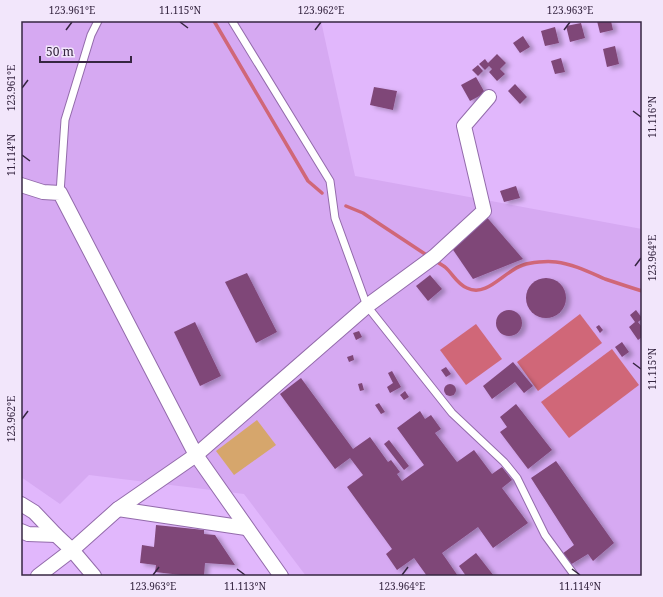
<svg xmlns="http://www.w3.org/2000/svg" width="663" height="597" viewBox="0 0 663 597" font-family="'Noto Serif',serif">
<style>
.built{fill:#d6a9f2}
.green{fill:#d6a66c}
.water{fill:#d06778}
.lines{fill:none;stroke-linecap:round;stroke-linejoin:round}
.stream{stroke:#d06778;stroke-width:3.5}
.building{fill:#7f4678;filter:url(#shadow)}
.service-casing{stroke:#936bab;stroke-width:9}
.minor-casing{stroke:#936bab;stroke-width:16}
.service{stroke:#fff;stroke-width:7}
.minor{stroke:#fff;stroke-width:14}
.ticks{fill:none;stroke:#362641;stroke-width:1.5}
.neatline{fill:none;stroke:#362641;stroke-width:1.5}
.ticks-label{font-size:10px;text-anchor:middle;fill:#362641}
</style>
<defs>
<filter id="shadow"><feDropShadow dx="4.5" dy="2.5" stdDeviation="2" flood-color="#0004"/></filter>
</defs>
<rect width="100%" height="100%" fill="#e1b7fc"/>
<path class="built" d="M 21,21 L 321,21 L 355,176 L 642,229 L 642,576 L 306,576 L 244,494 L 89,475 L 60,504 L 21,477 Z"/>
<path class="green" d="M 257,420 L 276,445 L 234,475 L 216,451 Z"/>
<g class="water">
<path d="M 580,314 L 602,343 L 538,391 L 517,362 Z"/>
<path d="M 476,324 L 502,359 L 466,385 L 440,350 Z"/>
<path d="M 612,349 L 639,385 L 569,438 L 541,402 Z"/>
</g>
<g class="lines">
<g class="stream">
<path d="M 214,21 L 308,181 L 322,193"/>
<path d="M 346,206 L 363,213 L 428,256"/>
<path d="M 435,260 C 438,263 442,265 445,267 C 453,274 457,284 467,288 C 487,298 504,271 523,265 C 531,262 547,261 556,262 C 573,264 589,272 605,279 C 617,283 629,287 642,291"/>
</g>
</g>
<g class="building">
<path d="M 597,21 L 611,21 L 613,30 L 600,33 Z"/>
<path d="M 581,23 L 585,38 L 570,42 L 566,26 Z"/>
<path d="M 555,27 L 559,43 L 545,46 L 541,31 Z"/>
<path d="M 523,36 L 530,47 L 520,53 L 513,43 Z"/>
<path d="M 615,46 L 619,64 L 607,67 L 603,49 Z"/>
<path d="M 497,54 L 506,63 L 500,69 L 505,74 L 497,81 L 489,72 L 492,69 L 489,66 L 485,70 L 479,64 L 485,59 L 488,63 Z"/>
<path d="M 561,58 L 565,72 L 555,74 L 551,61 Z"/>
<path d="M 478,65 L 483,71 L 478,76 L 472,70 Z"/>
<path d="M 476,77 L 485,93 L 470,101 L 461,85 Z"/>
<path d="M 515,84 L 527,97 L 520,104 L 508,91 Z"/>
<path d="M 374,87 L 397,91 L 393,110 L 370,105 Z"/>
<path d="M 516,186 L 520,198 L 504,202 L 500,191 Z"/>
<path d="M 484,214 L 523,259 L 473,279 L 449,244 Z"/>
<path d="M 247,273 L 277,332 L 256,343 L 225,282 Z"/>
<path d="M 430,275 L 442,289 L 428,301 L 416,286 Z"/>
<circle cx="546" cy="298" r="20"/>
<circle cx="509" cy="323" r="13"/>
<path d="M 636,310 L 642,318 L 642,319 L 638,322 L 642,327 L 642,337 L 638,340 L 629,327 L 635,322 L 630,315 Z"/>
<path d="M 195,322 L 221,376 L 200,386 L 174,332 Z"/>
<path d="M 599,325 L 603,330 L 600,333 L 596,327 Z"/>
<path d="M 359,331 L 362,337 L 356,340 L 353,333 Z"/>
<path d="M 622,342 L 629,352 L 622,357 L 615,347 Z"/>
<path d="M 353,355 L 354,360 L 349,362 L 347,357 Z"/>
<path d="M 513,362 L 533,386 L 524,393 L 515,382 L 492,399 L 483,386 Z"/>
<path d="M 446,367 L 451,374 L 446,377 L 441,370 Z"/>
<path d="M 392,371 L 401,387 L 390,393 L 387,387 L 393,383 L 388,373 Z"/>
<path d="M 301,378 L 353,449 L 370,437 L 388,462 L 391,460 L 400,472 L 397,474 L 402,481 L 424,465 L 397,428 L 420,411 L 425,419 L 431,415 L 441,429 L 435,433 L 457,462 L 474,450 L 492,474 L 502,467 L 512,480 L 502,488 L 528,523 L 493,548 L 478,527 L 442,553 L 458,576 L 427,576 L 414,558 L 397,570 L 386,554 L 392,549 L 347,487 L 363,475 L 350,458 L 335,469 L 280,394 Z"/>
<path d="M 362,383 L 364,390 L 360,391 L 358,384 Z"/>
<circle cx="450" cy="390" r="6"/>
<path d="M 405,391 L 409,397 L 404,400 L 400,395 Z"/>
<path d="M 379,403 L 385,412 L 381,414 L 375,405 Z"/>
<path d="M 516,404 L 552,450 L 528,469 L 500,432 L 507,427 L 500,417 Z"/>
<path d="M 389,440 L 409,466 L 404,470 L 384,444 Z"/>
<path d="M 556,461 L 614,543 L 593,561 L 588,554 L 570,565 L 562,554 L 574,545 L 531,478 Z"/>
<path d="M 156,525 L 204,530 L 204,534 L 215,535 L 235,565 L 205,563 L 204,576 L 190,576 L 155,572 L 156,565 L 140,563 L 142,545 L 154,547 Z"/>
<path d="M 476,553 L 494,576 L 466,576 L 459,566 Z"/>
</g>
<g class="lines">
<defs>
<g id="service">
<path d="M 232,21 L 330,181 L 335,218 L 367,306 L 452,413 L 504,462 L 517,478 L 545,535 L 575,576"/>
<path d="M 60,193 L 65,120 L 91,35 L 98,21"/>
</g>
<g id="minor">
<path d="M 21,185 L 43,192 L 60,193 L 196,455 L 281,576"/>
<path d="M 21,504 L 34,512 L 56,535 L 72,550 L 94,576"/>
<path d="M 118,509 L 246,528"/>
<path d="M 21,531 L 28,534 L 56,535"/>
<path d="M 38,576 L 72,550 L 118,509 L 196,455 L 367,306 L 435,256 L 484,211 L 464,126 L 489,97"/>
</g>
</defs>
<use href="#service" class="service-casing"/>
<use href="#minor" class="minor-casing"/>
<use href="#service" class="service"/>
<use href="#minor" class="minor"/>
</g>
<path class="ticks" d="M 180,22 L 188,28M 66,30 L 72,22M 315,30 L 321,22M 564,30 L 570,22M 22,88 L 28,80M 633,111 L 641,117M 22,155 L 30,161M 635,266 L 641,258M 633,363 L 641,369M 22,419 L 28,411M 237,569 L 245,575M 572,569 L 580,575M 153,575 L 159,567M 402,575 L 408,567"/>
<rect width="663" height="597" fill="none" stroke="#f2e6fb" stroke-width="44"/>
<path d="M40 56v6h91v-6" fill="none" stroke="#362641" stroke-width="2"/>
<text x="46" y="56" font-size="12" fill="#362641" stroke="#f2e6fb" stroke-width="3" paint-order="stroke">50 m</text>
<rect x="22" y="22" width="619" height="553" class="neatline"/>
<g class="ticks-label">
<text x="72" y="14">123.961°E</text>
<text x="180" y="14">11.115°N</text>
<text x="321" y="14">123.962°E</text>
<text x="570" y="14">123.963°E</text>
<text transform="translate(11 88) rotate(-90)" y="4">123.961°E</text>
<text transform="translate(652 117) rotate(-90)" y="4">11.116°N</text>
<text transform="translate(11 155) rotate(-90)" y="4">11.114°N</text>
<text transform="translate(652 258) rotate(-90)" y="4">123.964°E</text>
<text transform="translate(652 369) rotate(-90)" y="4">11.115°N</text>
<text transform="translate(11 419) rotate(-90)" y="4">123.962°E</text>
<text x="153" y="590">123.963°E</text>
<text x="245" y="590">11.113°N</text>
<text x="402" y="590">123.964°E</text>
<text x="580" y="590">11.114°N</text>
</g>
</svg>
